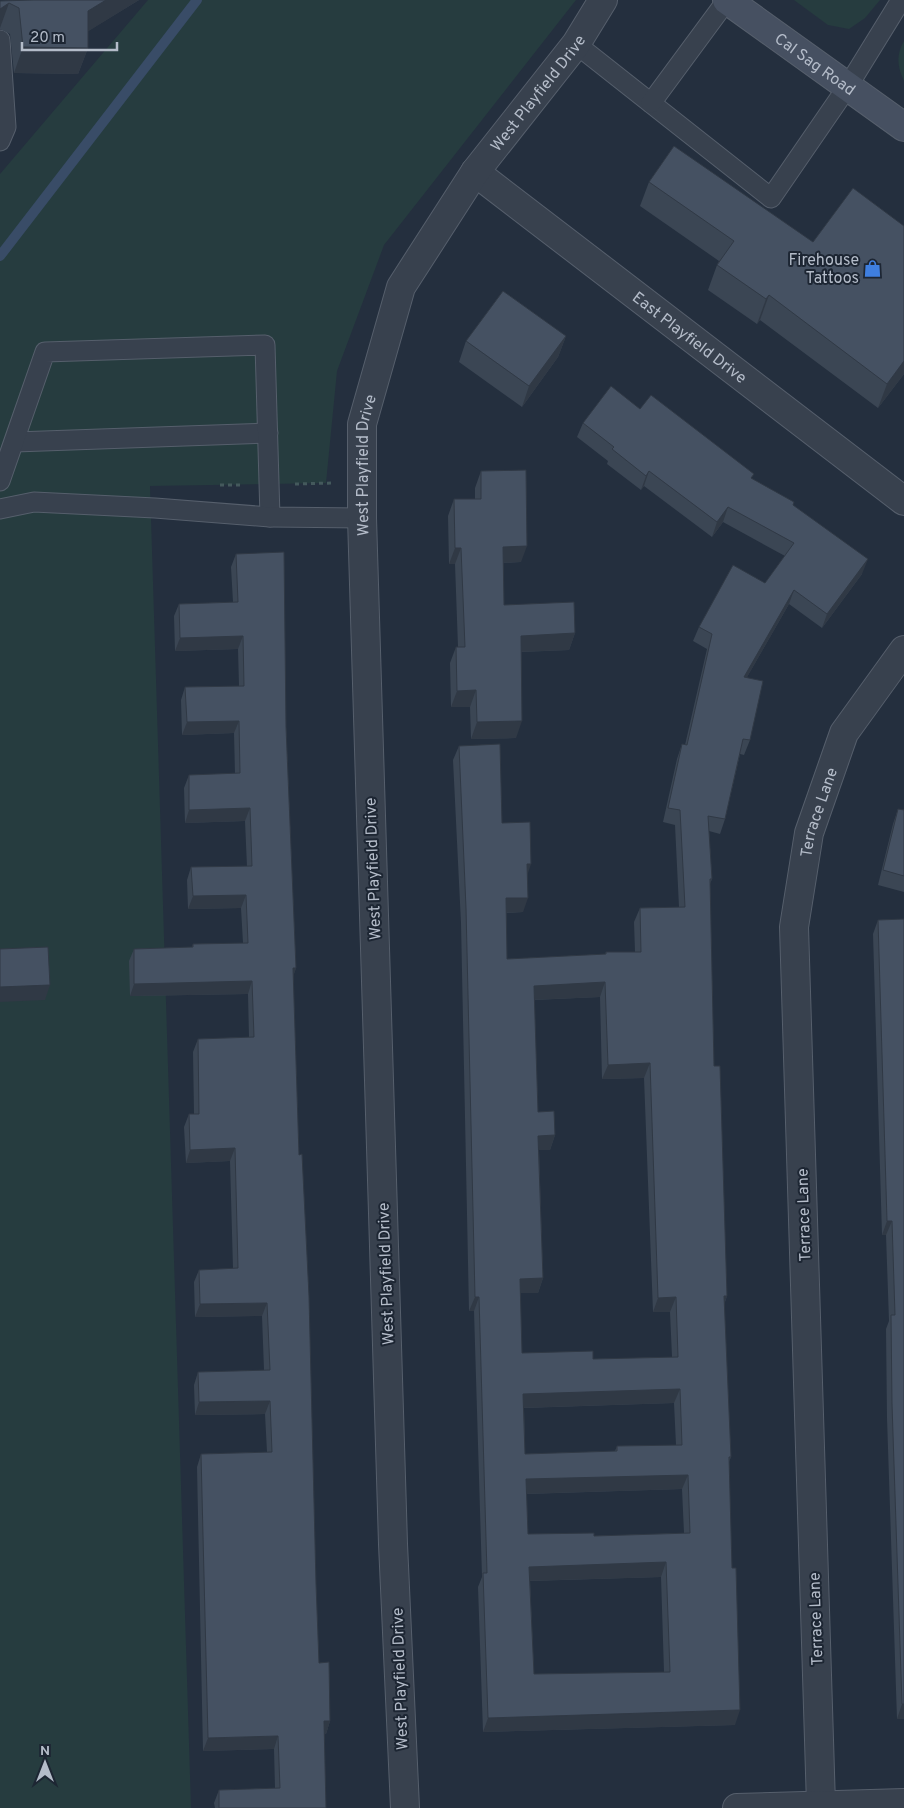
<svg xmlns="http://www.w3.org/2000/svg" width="904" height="1808" viewBox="0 0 904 1808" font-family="Overpass,sans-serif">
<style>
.green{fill:#263c3f}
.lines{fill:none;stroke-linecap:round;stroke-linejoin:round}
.stream{stroke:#394c67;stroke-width:10}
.lane-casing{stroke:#565f6c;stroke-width:21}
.street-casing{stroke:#565f6c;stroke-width:30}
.secondary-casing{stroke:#565f6c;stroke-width:30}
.path{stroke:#44595c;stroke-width:3;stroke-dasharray:4 4;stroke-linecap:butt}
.lane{stroke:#38414e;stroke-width:19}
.street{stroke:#38414e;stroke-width:28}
.secondary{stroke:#465061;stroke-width:28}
.wall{fill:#3b4654;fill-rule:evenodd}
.shaded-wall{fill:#303945}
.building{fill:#455162;stroke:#303945;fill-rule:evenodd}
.labels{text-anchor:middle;stroke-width:4;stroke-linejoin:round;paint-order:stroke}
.street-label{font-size:16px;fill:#b4bcc9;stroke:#1d2633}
.poi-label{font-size:16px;fill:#b4bcc9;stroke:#1d2633;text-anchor:end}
</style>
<rect width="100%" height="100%" fill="#242f3e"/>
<g class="green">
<path d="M 148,0 L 576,0 L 384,245 L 337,371 L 326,483 L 150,486 L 191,1808 L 0,1808 L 0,174 Z"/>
<path d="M 794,0 L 880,0 L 865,18 L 849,29 L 828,25 Z"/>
<path d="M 904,41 L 904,81 C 897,66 896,55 904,41 Z"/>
</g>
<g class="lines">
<path class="stream" d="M 0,256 L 197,0"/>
<defs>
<g id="lane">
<path d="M 0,40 L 6,127 L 0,141"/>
<path d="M 576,44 L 771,198 L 848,86 L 901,0"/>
<path d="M 651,103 L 727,0"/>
<path d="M 15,442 L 268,433"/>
<path d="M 0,481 L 45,352 L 265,345 L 270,517"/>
<path d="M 0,509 L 34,502 L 155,508 L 270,517 L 362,518"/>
</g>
<g id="street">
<path id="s1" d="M 475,172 L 904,501"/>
<path id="s2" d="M 821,1805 L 794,927 L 809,833 L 844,733 L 904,650"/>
<path id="s3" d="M 405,1808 L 393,1544 L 362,518 L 362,424 L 401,287 L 475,172 L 576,44 L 603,0"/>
<path d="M 737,1808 L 904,1803"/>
</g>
<g id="secondary">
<path id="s4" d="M 727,0 L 904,127"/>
</g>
</defs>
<use href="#lane" class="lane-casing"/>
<use href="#street" class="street-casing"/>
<use href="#secondary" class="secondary-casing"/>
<g class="path">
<path d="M 295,484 L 332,483"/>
<path d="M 220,485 L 244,485"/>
</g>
<use href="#lane" class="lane"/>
<use href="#street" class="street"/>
<use href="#secondary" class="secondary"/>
</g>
<g class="wall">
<path d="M 29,0 L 139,0 L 88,31 L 88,48 L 78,74 L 14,73 L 10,34 L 0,29 L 0,1 Z"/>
<path d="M 674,146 L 904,374 L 878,408 L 760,320 L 757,324 L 708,290 L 717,265 L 719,261 L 640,206 L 649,182 Z"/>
<path d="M 566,336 L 558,357 L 522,407 L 459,362 L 466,341 Z"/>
<path d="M 640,409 L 793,505 L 862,574 L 822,628 L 789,604 L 747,677 L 750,740 L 744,755 L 740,754 L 725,819 L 720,834 L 709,831 L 712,879 L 710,884 L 714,1066 L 727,1296 L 724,1305 L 731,1457 L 729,1462 L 735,1725 L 483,1732 L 478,1587 L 482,1577 L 474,1311 L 469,1311 L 461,923 L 453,760 L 459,746 L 502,823 L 527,873 L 523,912 L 506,913 L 507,959 L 605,954 L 606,952 L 635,952 L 634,922 L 640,908 L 679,907 L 675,825 L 663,822 L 677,759 L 682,744 L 685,745 L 707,649 L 693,641 L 699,627 L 765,583 L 785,556 L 723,522 L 712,537 L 644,486 L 641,490 L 607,464 L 608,461 L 577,437 L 583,423 ZM 600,997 L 602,1079 L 644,1078 L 653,1312 L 670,1312 L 672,1357 L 593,1359 L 522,1353 L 520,1293 L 538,1293 L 543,1278 L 539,1150 L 550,1150 L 555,1135 L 538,1112 L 534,1000 ZM 674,1403 L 676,1445 L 617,1446 L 615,1451 L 525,1454 L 524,1408 ZM 682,1489 L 684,1533 L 594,1536 L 528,1534 L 526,1494 ZM 661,1577 L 664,1672 L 534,1674 L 530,1581 Z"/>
<path d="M 481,471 L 521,562 L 503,563 L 504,605 L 575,633 L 569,650 L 521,652 L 516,738 L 471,739 L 470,707 L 451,707 L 450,663 L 456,647 L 458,647 L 455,564 L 449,564 L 448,516 L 454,499 L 475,499 L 475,488 Z"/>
<path d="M 236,554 L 286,727 L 296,968 L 293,976 L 299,1155 L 319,1663 L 330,1721 L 326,1734 L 324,1734 L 326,1808 L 215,1808 L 214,1803 L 219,1790 L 275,1788 L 274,1749 L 203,1751 L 197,1467 L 201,1454 L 267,1452 L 265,1414 L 195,1415 L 194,1385 L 198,1372 L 264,1370 L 262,1316 L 195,1317 L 194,1282 L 199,1270 L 233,1269 L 230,1161 L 186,1163 L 184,1127 L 189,1114 L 194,1114 L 193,1052 L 198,1039 L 249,1037 L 248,994 L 130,996 L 129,961 L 134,949 L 192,947 L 193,944 L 243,943 L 241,908 L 188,909 L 187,880 L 191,867 L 247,867 L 245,821 L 185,823 L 184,788 L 189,775 L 235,774 L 234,733 L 182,735 L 181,700 L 185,687 L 239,686 L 238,649 L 175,651 L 174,616 L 179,604 L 233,602 L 231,567 Z"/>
<path d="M 898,809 L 904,810 L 904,809 L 904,892 L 878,885 L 893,824 Z"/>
<path d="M 904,919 L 904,1719 L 897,1719 L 887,1418 L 886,1329 L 889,1321 L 886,1235 L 882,1235 L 873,934 L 878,920 Z"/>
</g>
<g class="shaded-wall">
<path d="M 106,0 L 139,0 L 79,37 L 88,11 Z"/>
<path d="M 9,3 L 0,28 L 0,9 Z"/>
<path d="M 23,47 L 88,48 L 78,74 L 14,73 Z"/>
<path d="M 769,295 L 760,320 L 757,324 L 766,299 Z"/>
<path d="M 566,336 L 558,357 L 522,407 L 529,386 Z"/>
<path d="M 904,361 L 904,374 L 878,408 L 887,384 Z"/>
<path d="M 649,471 L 644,486 L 641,490 L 646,476 Z"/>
<path d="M 728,507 L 723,522 L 712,537 L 717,522 Z"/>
<path d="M 527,546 L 521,562 L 497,563 L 503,547 Z"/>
<path d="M 455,548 L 461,548 L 455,564 L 449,564 Z"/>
<path d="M 868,559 L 862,574 L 822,628 L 827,614 Z"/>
<path d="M 794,590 L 789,604 L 739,691 L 744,677 Z"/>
<path d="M 575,633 L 569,650 L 515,652 L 521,636 Z"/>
<path d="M 243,636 L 238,649 L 175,651 L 180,638 Z"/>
<path d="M 476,690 L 470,707 L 451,707 L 457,691 Z"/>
<path d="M 239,721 L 234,733 L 182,735 L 187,722 Z"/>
<path d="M 522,721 L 516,738 L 471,739 L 477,722 Z"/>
<path d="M 250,808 L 245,821 L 185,823 L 189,810 Z"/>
<path d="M 527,864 L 531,864 L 526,879 Z"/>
<path d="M 246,895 L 241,908 L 188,909 L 193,896 Z"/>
<path d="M 506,898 L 528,898 L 523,912 L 500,913 Z"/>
<path d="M 293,968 L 296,968 L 292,981 Z"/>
<path d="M 252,981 L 248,994 L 130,996 L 134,984 Z"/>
<path d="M 605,982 L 600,997 L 529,1000 L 534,986 Z"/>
<path d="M 50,985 L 45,1000 L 0,1002 L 0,987 Z"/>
<path d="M 650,1063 L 644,1078 L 602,1079 L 608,1065 Z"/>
<path d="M 555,1135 L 550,1150 L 533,1150 L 538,1136 Z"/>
<path d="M 235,1148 L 230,1161 L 186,1163 L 190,1150 Z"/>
<path d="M 887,1221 L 892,1221 L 886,1235 L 882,1235 Z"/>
<path d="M 543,1278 L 538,1293 L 515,1293 L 520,1279 Z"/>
<path d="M 724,1296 L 727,1296 L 722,1310 Z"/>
<path d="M 475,1297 L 479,1297 L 474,1311 L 469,1311 Z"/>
<path d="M 676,1297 L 670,1312 L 653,1312 L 658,1298 Z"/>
<path d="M 267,1303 L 262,1316 L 195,1317 L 200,1304 Z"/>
<path d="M 680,1389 L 674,1403 L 518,1408 L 523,1394 Z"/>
<path d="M 270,1401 L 265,1414 L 195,1415 L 199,1402 Z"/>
<path d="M 688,1475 L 682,1489 L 521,1494 L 526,1479 Z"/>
<path d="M 666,1562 L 661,1577 L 524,1581 L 529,1567 Z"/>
<path d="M 902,1704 L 904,1704 L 904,1719 L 897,1719 Z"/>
<path d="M 740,1710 L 735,1725 L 483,1732 L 488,1718 Z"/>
<path d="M 324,1721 L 330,1721 L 326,1734 L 320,1734 Z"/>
<path d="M 278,1736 L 274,1749 L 203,1751 L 208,1738 Z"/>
</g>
<g class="building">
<path d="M 33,0 L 106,0 L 88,11 L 88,48 L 23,47 L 19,8 L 9,3 L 0,9 L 0,1 Z"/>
<path d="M 674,146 L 813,242 L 853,188 L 904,226 L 904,361 L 887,384 L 769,295 L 766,299 L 717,265 L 734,241 L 649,182 Z"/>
<path d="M 503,291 L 566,336 L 529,386 L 466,341 Z"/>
<path d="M 611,386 L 640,409 L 651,395 L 754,474 L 751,478 L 794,502 L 793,505 L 868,559 L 827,614 L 794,590 L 744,677 L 763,681 L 750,740 L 743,739 L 725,819 L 708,816 L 712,879 L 710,879 L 714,1066 L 720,1066 L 727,1296 L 724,1296 L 731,1457 L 729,1457 L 732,1568 L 736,1568 L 740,1710 L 488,1718 L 483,1573 L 487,1573 L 479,1297 L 475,1297 L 466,908 L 459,746 L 500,744 L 502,823 L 530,822 L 531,864 L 527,864 L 528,898 L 506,898 L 507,959 L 606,954 L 606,952 L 641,952 L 640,908 L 685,907 L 680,810 L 668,808 L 682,744 L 687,745 L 712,634 L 699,627 L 733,565 L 765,583 L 794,543 L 728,507 L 717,522 L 649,471 L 646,476 L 612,449 L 614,447 L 583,423 ZM 605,982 L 608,1065 L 650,1063 L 658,1298 L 676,1297 L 678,1357 L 593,1359 L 593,1351 L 522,1353 L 520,1279 L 543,1278 L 538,1136 L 555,1135 L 554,1111 L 538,1112 L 534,986 ZM 680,1389 L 682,1445 L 617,1446 L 617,1451 L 525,1454 L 523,1394 ZM 688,1475 L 690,1533 L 594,1536 L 594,1533 L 528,1534 L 526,1479 ZM 666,1562 L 670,1672 L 534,1674 L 529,1567 Z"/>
<path d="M 526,470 L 527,546 L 503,547 L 504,605 L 574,602 L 575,633 L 521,636 L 522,721 L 477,722 L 476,690 L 457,691 L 456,647 L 465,647 L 461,548 L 455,548 L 454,499 L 481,499 L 481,471 Z"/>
<path d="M 284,552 L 286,727 L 296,968 L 293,968 L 299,1155 L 302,1154 L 309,1296 L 316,1584 L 319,1663 L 329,1662 L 330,1721 L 324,1721 L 326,1808 L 219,1808 L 219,1790 L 280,1788 L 278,1736 L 208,1738 L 201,1454 L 272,1452 L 270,1401 L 199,1402 L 198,1372 L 270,1370 L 267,1303 L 200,1304 L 199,1270 L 238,1268 L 235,1148 L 190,1150 L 189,1114 L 199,1114 L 198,1039 L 254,1037 L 252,981 L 134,984 L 134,949 L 193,947 L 193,944 L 248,943 L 246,895 L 193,896 L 191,867 L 252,866 L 250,808 L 189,810 L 189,775 L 240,773 L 239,721 L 187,722 L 185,687 L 244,686 L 243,636 L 180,638 L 179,604 L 238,602 L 236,554 Z"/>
<path d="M 898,809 L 904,810 L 904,809 L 904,876 L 883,870 Z"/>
<path d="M 904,919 L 904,1704 L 902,1704 L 892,1404 L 891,1315 L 895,1315 L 892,1221 L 887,1221 L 878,920 Z"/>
<path d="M 48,947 L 50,985 L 0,987 L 0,949 Z"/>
</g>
<defs>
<symbol id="shop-bare" viewBox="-9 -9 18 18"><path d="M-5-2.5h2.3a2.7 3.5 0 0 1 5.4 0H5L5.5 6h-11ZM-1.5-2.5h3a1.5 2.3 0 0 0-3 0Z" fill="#3f7fe0" stroke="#1d2633" stroke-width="2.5" paint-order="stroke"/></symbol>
</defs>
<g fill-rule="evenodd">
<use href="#shop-bare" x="860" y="256" width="25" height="25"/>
</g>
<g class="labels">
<g class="street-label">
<text dy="6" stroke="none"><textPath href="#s4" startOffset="109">Cal Sag Road</textPath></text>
<text dy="6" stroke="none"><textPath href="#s3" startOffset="1765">West Playfield Drive</textPath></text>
<text dy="6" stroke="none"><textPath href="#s1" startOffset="271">East Playfield Drive</textPath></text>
<text dy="6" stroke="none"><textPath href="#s3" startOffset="1344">West Playfield Drive</textPath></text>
<text dy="6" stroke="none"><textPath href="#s2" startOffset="996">Terrace Lane</textPath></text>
<text transform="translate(372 869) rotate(-92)" y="6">West Playfield Drive</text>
<text transform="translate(803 1215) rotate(-92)" y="6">Terrace Lane</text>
<text transform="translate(385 1274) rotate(-92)" y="6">West Playfield Drive</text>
<text transform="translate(815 1619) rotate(-92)" y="6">Terrace Lane</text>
<text transform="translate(399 1679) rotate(-92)" y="6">West Playfield Drive</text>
</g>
<g class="poi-label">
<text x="859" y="265">Firehouse<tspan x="859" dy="18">Tattoos</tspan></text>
</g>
</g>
<g transform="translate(45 1763)" stroke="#1d2633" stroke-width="4" paint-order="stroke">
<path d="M0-4L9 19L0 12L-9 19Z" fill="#b4bcc9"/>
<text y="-8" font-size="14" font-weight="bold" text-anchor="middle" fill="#b4bcc9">N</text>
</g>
<path d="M22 42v8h95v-8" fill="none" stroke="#b4bcc9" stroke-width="2.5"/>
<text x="30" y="42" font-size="15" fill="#b4bcc9" stroke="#1d2633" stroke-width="4" paint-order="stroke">20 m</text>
</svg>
